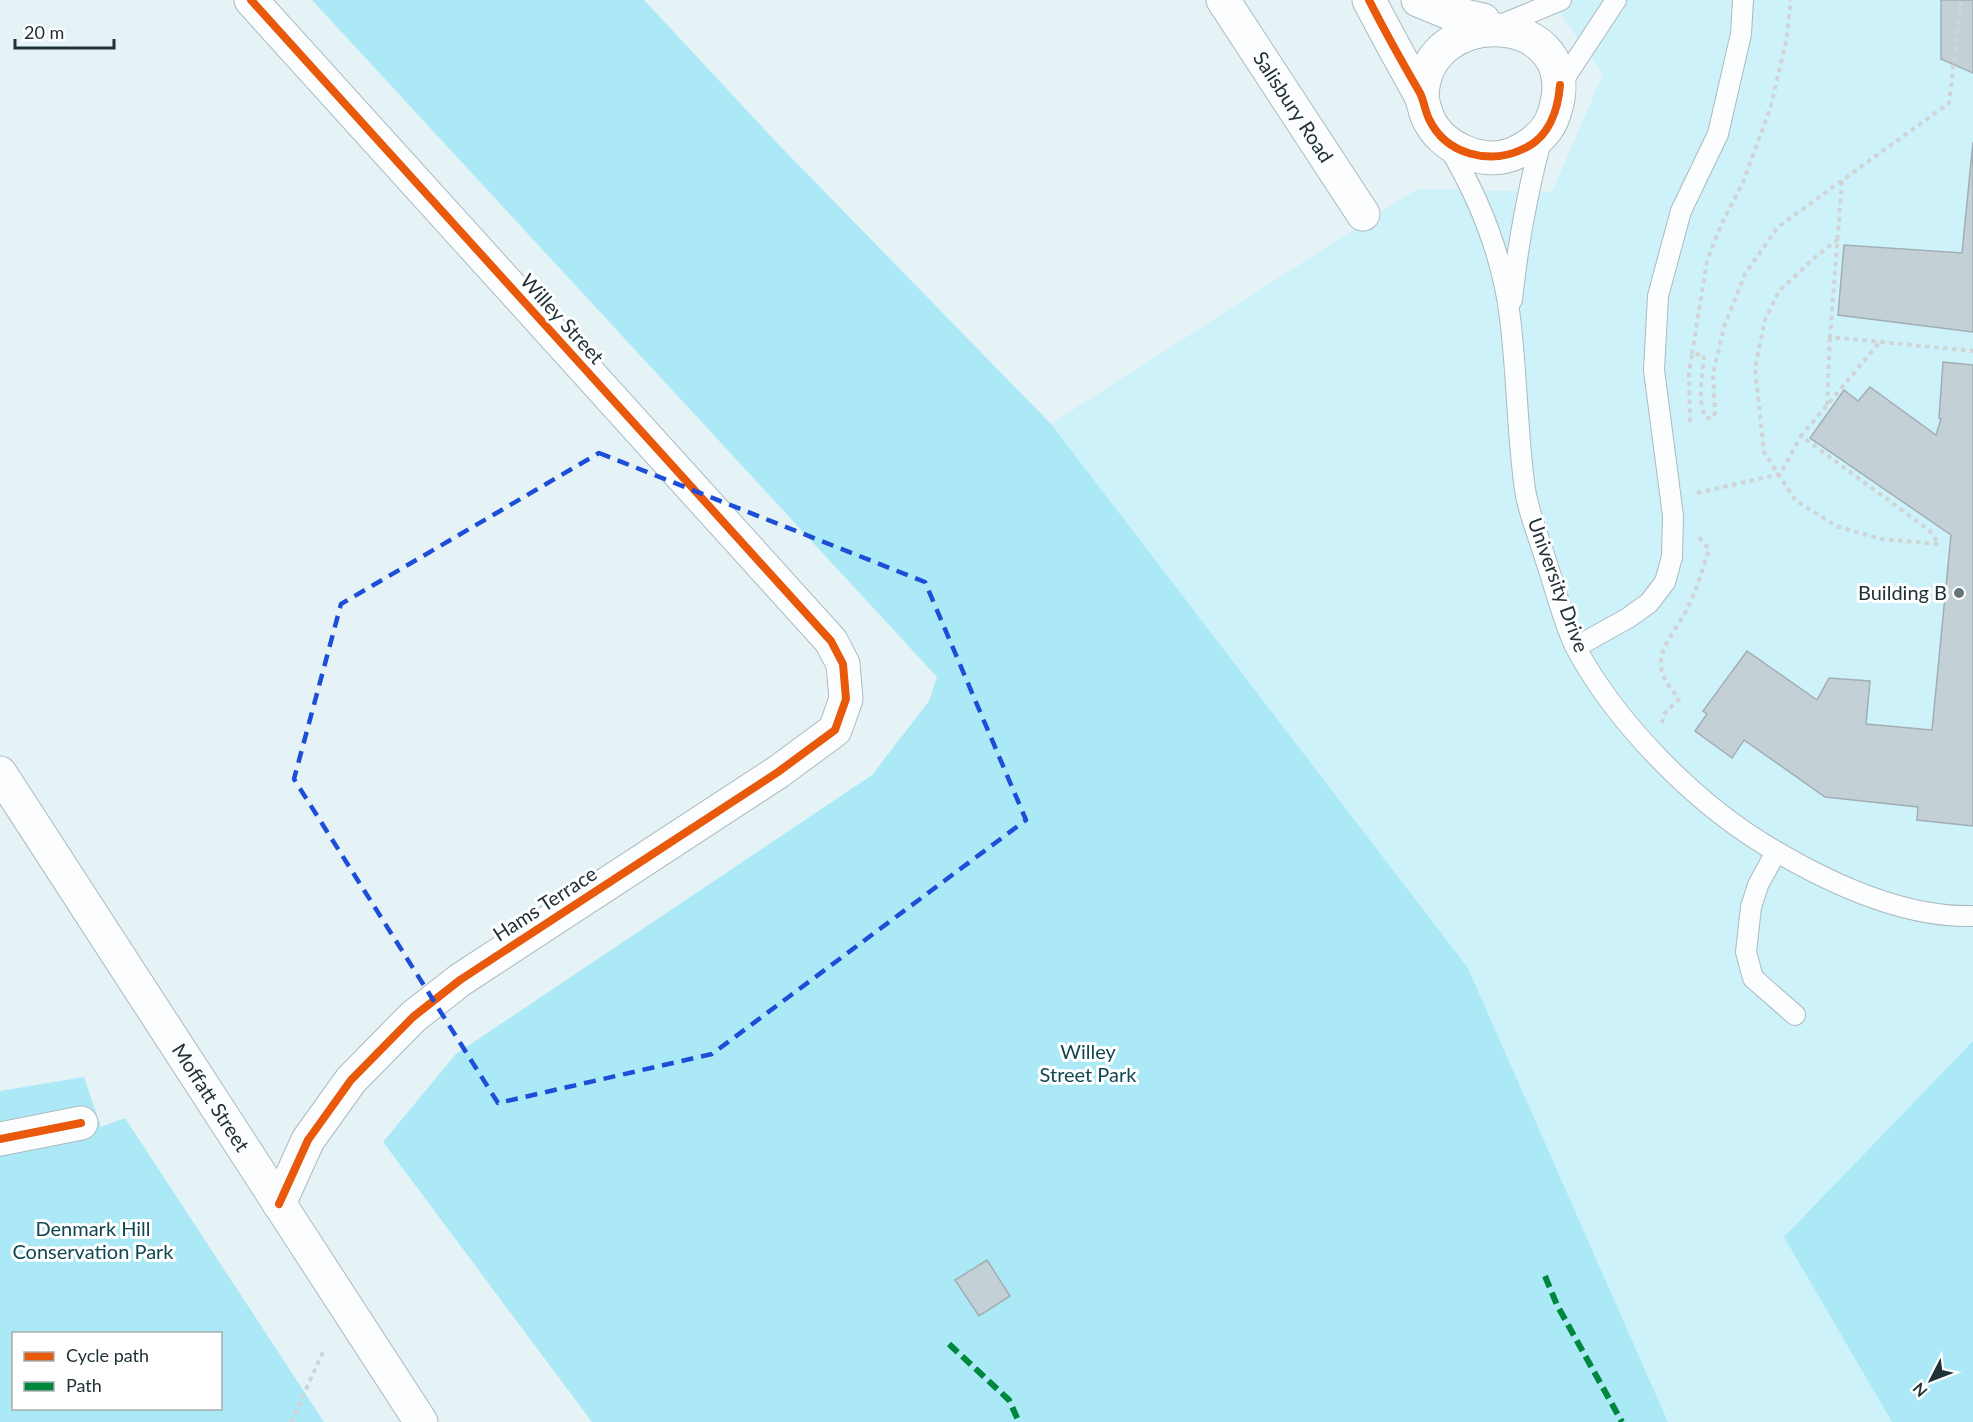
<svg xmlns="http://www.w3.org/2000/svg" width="1973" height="1422" viewBox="0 0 1973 1422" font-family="Lato,sans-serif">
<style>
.built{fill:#cdf2fa}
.green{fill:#ace9f7;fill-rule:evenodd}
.building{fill:#c3d0d6;stroke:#a2aeb3;stroke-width:1.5}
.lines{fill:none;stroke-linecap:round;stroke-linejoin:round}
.service-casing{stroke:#acbabd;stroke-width:22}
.minor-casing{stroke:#acbabd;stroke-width:35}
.secondary-casing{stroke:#acbabd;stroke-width:35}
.path{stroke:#d0d4d5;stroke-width:4;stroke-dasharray:4.5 4.5;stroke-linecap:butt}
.service{stroke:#fbfdfe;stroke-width:20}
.minor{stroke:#fbfdfe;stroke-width:33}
.secondary{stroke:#fbfdfe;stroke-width:33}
.quiet{stroke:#00873e;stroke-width:6;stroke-dasharray:12 6;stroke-linecap:butt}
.cycleway-casing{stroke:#fff;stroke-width:11}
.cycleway{stroke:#e8590c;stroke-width:8}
.marked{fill:none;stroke:#1d4ed8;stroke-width:4.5;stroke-dasharray:12 8;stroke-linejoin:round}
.poi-dot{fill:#657679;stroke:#fff;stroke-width:2}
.labels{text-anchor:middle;stroke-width:6;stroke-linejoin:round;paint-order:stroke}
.street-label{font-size:20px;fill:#203236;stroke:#fff}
.poi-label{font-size:20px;fill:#203236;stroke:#fff;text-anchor:end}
.park-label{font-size:20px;fill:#114752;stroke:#fff}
</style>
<rect width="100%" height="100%" fill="#e5f3f6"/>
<path class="built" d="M 1551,0 L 1973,0 L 1973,1041 L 1784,1237 L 1892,1422 L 1668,1422 L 1468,968 L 1051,424 L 1417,189 L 1552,192 L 1603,74 Z"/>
<g class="green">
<path d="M 312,0 L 644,0 L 780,146 L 1051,424 L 1468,968 L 1668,1422 L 592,1422 L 383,1142 L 456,1054 L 872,775 L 929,701 L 937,677 Z"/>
<path d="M 1973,1041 L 1973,1422 L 1892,1422 L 1784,1237 Z"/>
<path d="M 84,1077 L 101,1127 L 125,1118 L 324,1422 L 0,1422 L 0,1091 ZM 14,1334 L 220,1334 L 220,1408 L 14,1408 Z"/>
</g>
<g class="building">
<path d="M 1941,0 L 1973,0 L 1973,73 L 1941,59 Z"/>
<path d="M 1973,142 L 1973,332 L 1838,315 L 1844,245 L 1962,253 Z"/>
<path d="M 1943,362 L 1973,365 L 1973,826 L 1917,820 L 1918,807 L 1825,797 L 1744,740 L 1732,758 L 1695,731 L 1707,714 L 1703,711 L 1747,651 L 1817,700 L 1829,678 L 1870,681 L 1866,724 L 1932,730 L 1951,535 L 1810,438 L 1844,390 L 1858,401 L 1870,387 L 1936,435 L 1941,419 L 1939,418 Z"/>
<path d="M 987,1260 L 1010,1296 L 979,1316 L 955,1280 Z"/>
</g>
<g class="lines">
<defs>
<g id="service">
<path d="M 1508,22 L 1561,0"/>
<path d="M 1560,85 L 1616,0"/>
<path d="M 1448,146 C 1479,198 1503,258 1510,318 C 1517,373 1517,428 1524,482 C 1526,506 1539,538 1546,561 C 1555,587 1564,625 1576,648 C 1617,724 1694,802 1767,846 C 1825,881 1903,918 1973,916"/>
<path d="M 1512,300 C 1518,242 1527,193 1542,137"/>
<path d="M 1576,647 L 1628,618 L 1649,603 L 1665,582 L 1672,557 L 1673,516 L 1654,370 L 1658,296 L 1681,211 L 1718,134 L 1741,34 L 1743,0"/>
<path d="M 1776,852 L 1758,885 L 1751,907 L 1746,952 L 1753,978 L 1795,1015"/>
</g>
<g id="minor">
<path d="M 251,0 L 831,641 L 843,664 L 846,699 L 835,730 L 778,772 L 460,980 L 413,1017 L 351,1080 L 308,1140 L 279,1204"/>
<path id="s1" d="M 1223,0 L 1363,214"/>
<path d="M 1369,0 C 1385,31 1402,62 1419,92 C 1424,101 1424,110 1428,118 C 1441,148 1483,166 1513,154 C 1531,146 1548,133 1554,114 C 1589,10 1424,0 1422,97"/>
<path d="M 1418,0 L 1447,12 L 1483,20"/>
<path d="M 0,1139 L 81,1123"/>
</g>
<g id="secondary">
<path id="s2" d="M 0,773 L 421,1422"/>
</g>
</defs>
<use href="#service" class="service-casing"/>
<use href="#minor" class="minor-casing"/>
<use href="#secondary" class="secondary-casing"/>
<g class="path">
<path d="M 1842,181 L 1830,337 L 1973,351"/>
<path d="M 1838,239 L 1812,260 L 1779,291 L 1765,320 L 1755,368 L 1764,452 L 1795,500 L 1836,526 L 1881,539 L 1939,544 L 1929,530 L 1801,436 L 1880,342"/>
<path d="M 1692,354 L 1707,261 L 1721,225 L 1743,182 L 1770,109 L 1786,42 L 1791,0"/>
<path d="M 1827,405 L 1830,337"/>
<path d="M 1690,422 L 1689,372 L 1692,354 L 1704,355 C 1703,371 1696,406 1707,418 L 1713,418 L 1715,412 L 1713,374 L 1724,327 L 1745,274 L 1778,227 L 1949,103 L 1961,0"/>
<path d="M 1697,493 L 1780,474 L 1801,436"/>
<path d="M 1662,723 L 1664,714 L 1679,699 C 1670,688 1660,676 1661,661 C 1662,643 1681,623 1688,607 C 1697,588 1703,569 1709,549 L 1699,537"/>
<path d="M 291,1422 L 323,1352"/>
</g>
<use href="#service" class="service"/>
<use href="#minor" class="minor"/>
<use href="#secondary" class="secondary"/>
<g class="quiet">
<path d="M 1545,1276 L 1557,1305 L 1622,1422"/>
<path d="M 949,1344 L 1009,1400 L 1019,1422"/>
</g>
<defs>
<g id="cycleway">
<path d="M 251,0 L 831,641 L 843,664 L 846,699 L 835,730 L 778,772 L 460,980 L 413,1017 L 351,1080 L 308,1140 L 279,1204"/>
<path d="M 1369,0 C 1385,32 1402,62 1420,93 C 1424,101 1425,111 1429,119 C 1446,155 1490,165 1523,149 C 1549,138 1558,110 1560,85"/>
<path d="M 0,1139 L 81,1123"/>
</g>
</defs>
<use href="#cycleway" class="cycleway-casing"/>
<use href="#cycleway" class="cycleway"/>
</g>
<path class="marked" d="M 599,453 L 925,582 L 1026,820 L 712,1054 L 498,1103 L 294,779 L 341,604 Z"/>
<circle class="poi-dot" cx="1959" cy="593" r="6"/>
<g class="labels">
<g class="street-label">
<text dy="7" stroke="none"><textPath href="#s1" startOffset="128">Salisbury Road</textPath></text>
<text transform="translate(562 319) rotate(48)" y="7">Willey Street</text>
<text transform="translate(1558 585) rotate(70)" y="7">University Drive</text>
<text transform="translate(545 904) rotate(-33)" y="7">Hams Terrace</text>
<text dy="7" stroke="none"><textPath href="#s2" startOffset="387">Moffatt Street</textPath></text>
</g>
<g class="poi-label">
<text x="1947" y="600">Building B</text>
</g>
<g class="park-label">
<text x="1088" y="1059">Willey<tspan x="1088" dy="23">Street Park</tspan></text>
<text x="93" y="1236">Denmark Hill<tspan x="93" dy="23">Conservation Park</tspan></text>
</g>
</g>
<rect x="12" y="1332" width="210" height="78" fill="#ffffff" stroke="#a6adaf" stroke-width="1.5"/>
<rect x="24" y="1352" width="30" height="9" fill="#e8590c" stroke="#a6adaf" stroke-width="1.5"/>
<text x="66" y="1362" font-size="18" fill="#203236">Cycle path</text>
<rect x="24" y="1382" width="30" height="9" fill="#00873e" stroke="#a6adaf" stroke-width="1.5"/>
<text x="66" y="1392" font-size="18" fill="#203236">Path</text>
<g transform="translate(1931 1380) rotate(228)" stroke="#ffffff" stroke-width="4.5" paint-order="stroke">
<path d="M0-4.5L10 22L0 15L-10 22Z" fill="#203236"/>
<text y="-9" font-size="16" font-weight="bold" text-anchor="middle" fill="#203236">N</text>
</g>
<path d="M15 39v9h99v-9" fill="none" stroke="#203236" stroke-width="3"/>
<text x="24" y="39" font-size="18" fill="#203236" stroke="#ffffff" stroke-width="4.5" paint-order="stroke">20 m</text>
</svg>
